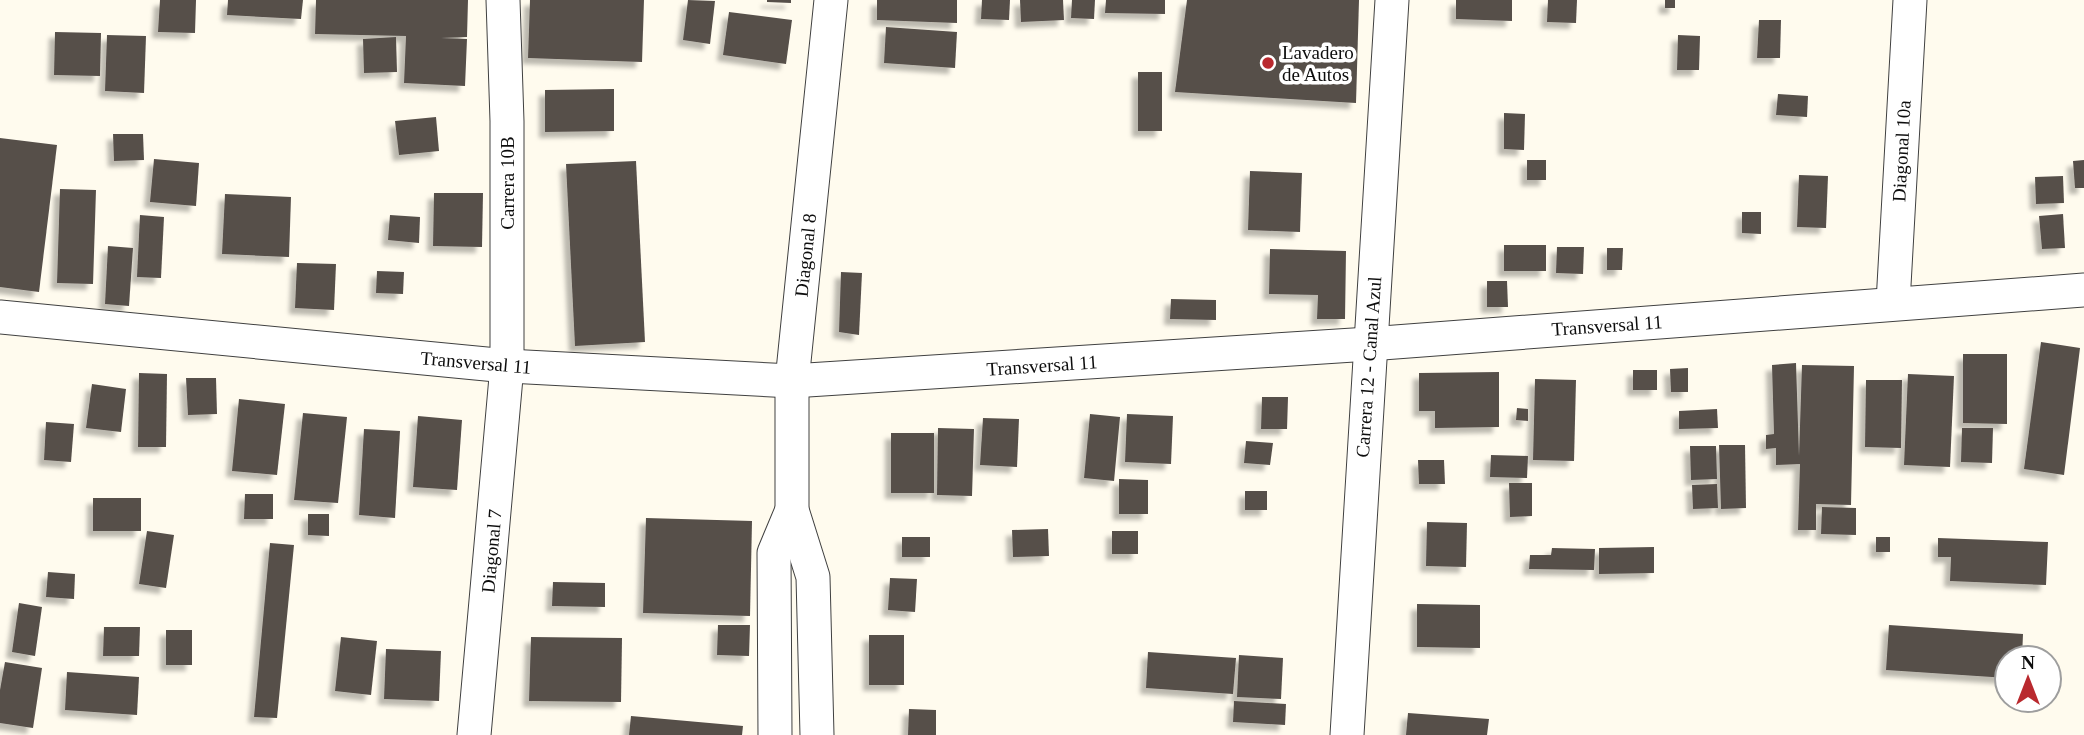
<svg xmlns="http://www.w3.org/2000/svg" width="2084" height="735" viewBox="0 0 2084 735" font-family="'Times New Roman',serif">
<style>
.building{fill:#564f4a;filter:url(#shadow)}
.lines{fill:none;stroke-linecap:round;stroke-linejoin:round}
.street-casing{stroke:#404040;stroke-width:35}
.street{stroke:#fff;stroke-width:33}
.poi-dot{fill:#b9292e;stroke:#fff;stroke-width:2.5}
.labels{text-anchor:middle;stroke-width:7;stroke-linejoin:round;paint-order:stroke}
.poi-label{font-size:19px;fill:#0d0d0d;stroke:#fff;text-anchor:start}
.street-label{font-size:19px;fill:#0d0d0d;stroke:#fff}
</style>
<defs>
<filter id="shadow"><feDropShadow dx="-6" dy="6" stdDeviation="2" flood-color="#0004"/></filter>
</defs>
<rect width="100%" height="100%" fill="#fffbee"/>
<g class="building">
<path d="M 160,0 L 196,0 L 195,33 L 158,32 Z"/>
<path d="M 228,0 L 303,0 L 301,19 L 227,15 Z"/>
<path d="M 316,0 L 468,0 L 467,37 L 441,38 L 467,39 L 465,86 L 404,83 L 406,36 L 315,34 Z"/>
<path d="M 530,0 L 644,0 L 642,62 L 528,58 Z"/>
<path d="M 688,0 L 715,1 L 710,44 L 683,40 Z"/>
<path d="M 767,0 L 791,0 L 791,3 L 767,2 Z"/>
<path d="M 877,0 L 957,0 L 957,23 L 877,20 Z"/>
<path d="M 982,0 L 1010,0 L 1009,20 L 981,19 Z"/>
<path d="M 1020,0 L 1063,0 L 1064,20 L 1021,22 Z"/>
<path d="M 1072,0 L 1095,0 L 1094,19 L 1071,18 Z"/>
<path d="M 1106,0 L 1165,0 L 1165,14 L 1105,13 Z"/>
<path d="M 1187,0 L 1359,0 L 1356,103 L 1175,92 Z"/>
<path d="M 1456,0 L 1512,0 L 1512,21 L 1456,19 Z"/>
<path d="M 1548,0 L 1577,0 L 1576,23 L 1547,22 Z"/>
<rect x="1665" y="0" width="10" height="8"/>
<path d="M 729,12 L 792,20 L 786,64 L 723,55 Z"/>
<path d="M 1759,20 L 1781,20 L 1780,58 L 1757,58 Z"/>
<path d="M 886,27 L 957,32 L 955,68 L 884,63 Z"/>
<path d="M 55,32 L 101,33 L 100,76 L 54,75 Z"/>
<path d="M 107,35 L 146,36 L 144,93 L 105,91 Z"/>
<path d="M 1678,35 L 1700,36 L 1699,70 L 1677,70 Z"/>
<path d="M 396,37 L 397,72 L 364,73 L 363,39 Z"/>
<rect x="1138" y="72" width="24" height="59"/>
<path d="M 614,89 L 614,131 L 545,132 L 545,90 Z"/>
<path d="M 1778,94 L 1808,96 L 1807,117 L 1776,115 Z"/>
<path d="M 1504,113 L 1525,114 L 1524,150 L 1504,149 Z"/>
<path d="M 436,117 L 439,151 L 399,155 L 395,121 Z"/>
<path d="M 113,134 L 143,134 L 144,160 L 114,161 Z"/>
<path d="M 0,138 L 57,145 L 39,292 L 0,287 Z"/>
<path d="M 154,159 L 199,163 L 196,206 L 150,202 Z"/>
<rect x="1527" y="160" width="19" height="20"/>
<path d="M 2084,160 L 2084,188 L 2075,188 L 2073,161 Z"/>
<path d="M 636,161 L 645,342 L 575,346 L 566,164 Z"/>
<path d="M 1250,171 L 1302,173 L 1300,232 L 1248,230 Z"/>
<path d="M 1799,175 L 1828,176 L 1826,228 L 1797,227 Z"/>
<path d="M 2063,176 L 2064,203 L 2036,204 L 2035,177 Z"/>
<path d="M 60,189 L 96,190 L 93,284 L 57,283 Z"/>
<path d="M 434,193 L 483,193 L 482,247 L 433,246 Z"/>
<path d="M 225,194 L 291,197 L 289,257 L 222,254 Z"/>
<path d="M 1742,212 L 1761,212 L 1761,234 L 1742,233 Z"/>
<path d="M 2063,214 L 2065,248 L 2042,249 L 2039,216 Z"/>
<path d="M 140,215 L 164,217 L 161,278 L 137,277 Z"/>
<path d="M 390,215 L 420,217 L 419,243 L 388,240 Z"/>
<rect x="1504" y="245" width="42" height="26"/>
<path d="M 108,246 L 133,248 L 129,306 L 105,304 Z"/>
<path d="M 1557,247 L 1584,247 L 1583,274 L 1556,273 Z"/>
<path d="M 1607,248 L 1623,248 L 1622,270 L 1607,270 Z"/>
<path d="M 1270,249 L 1346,251 L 1345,319 L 1317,319 L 1318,295 L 1269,294 Z"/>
<path d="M 297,263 L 336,264 L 334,310 L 295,308 Z"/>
<path d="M 377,271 L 404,272 L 403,294 L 376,293 Z"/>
<path d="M 841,272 L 862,273 L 859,335 L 839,332 Z"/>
<path d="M 1487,281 L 1507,281 L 1508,307 L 1487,307 Z"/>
<path d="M 1171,299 L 1216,300 L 1216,320 L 1170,319 Z"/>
<path d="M 2041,342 L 2080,348 L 2064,475 L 2024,469 Z"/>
<path d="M 1963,354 L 2007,354 L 2007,424 L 1963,423 Z"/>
<path d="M 1796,363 L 1799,456 L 1802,365 L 1854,366 L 1851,505 L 1816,504 L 1816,530 L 1798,530 L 1800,464 L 1776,465 L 1776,448 L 1766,449 L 1766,435 L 1774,434 L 1772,365 Z"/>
<path d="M 1688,368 L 1688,392 L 1671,392 L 1670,369 Z"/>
<rect x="1633" y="370" width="24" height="20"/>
<path d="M 1499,372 L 1499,427 L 1435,428 L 1435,411 L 1419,411 L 1419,373 Z"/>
<path d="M 139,373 L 167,374 L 166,447 L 138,447 Z"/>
<path d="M 1908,374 L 1954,376 L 1950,467 L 1904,465 Z"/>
<path d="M 186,378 L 216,378 L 217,414 L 188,415 Z"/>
<path d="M 1535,379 L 1576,380 L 1574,461 L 1533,460 Z"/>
<path d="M 1866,380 L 1902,380 L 1901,448 L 1865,447 Z"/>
<path d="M 92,384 L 126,389 L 121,432 L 86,428 Z"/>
<path d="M 1262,397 L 1288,397 L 1287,429 L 1261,429 Z"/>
<path d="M 239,399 L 285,404 L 277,475 L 232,471 Z"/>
<path d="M 1517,408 L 1528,409 L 1528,421 L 1516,420 Z"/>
<path d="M 1717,409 L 1718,428 L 1679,429 L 1679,411 Z"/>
<path d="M 303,413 L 347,417 L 338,503 L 294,500 Z"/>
<path d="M 1090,414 L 1120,417 L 1114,481 L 1084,478 Z"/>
<path d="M 1127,414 L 1173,416 L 1171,464 L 1125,462 Z"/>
<path d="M 418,416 L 462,420 L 457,490 L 413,487 Z"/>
<path d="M 983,418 L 1019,419 L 1017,467 L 980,465 Z"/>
<path d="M 46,422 L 74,424 L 71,462 L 44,460 Z"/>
<path d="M 938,428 L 974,429 L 972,496 L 937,495 Z"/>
<path d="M 1962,428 L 1993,428 L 1992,463 L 1961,462 Z"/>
<path d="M 364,429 L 400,431 L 395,518 L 359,515 Z"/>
<rect x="891" y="433" width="43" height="60"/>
<path d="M 1246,441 L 1273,443 L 1270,465 L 1244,463 Z"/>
<path d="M 1719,445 L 1745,445 L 1746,508 L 1721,509 Z"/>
<path d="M 1690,446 L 1716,446 L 1717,479 L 1691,480 Z"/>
<path d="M 1491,455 L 1528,456 L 1527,478 L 1490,477 Z"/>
<path d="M 1418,460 L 1444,460 L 1445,484 L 1419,484 Z"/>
<path d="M 1119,479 L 1148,480 L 1148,514 L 1119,514 Z"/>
<path d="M 1509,483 L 1532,483 L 1532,516 L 1510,517 Z"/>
<path d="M 1717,484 L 1718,508 L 1693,509 L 1692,485 Z"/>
<rect x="1245" y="491" width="22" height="19"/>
<path d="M 245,494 L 273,494 L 273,519 L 244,519 Z"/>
<rect x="93" y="498" width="48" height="33"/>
<path d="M 1822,507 L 1856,508 L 1856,535 L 1821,534 Z"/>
<path d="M 308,514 L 329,514 L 329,536 L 308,535 Z"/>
<path d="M 646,518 L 752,521 L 750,616 L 643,613 Z"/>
<path d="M 1427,522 L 1467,523 L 1466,567 L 1426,566 Z"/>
<path d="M 1048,529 L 1049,556 L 1013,557 L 1012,530 Z"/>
<path d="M 147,531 L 174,535 L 166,588 L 139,584 Z"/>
<rect x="1112" y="531" width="26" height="23"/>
<rect x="902" y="537" width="28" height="20"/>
<rect x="1876" y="537" width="14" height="15"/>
<path d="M 1938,538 L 2048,542 L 2046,585 L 1950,581 L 1951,557 L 1938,557 Z"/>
<path d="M 270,543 L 294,545 L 277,718 L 254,717 Z"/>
<path d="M 1654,547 L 1654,573 L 1599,574 L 1599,548 Z"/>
<path d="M 1552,548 L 1595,549 L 1594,570 L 1529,569 L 1530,555 L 1551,555 Z"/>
<path d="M 48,572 L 75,574 L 74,599 L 46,597 Z"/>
<path d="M 890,578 L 917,579 L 915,612 L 888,610 Z"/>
<path d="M 553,582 L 605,583 L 605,607 L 552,606 Z"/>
<path d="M 19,603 L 42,607 L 35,656 L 12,652 Z"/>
<path d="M 1417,604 L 1480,605 L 1480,648 L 1417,647 Z"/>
<path d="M 718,625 L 750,625 L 749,656 L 717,655 Z"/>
<path d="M 1889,625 L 2023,634 L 2022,658 L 2007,658 L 2007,678 L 1886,670 Z"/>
<path d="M 104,627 L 140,627 L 139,656 L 103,656 Z"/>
<rect x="166" y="630" width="26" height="35"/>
<rect x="869" y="635" width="35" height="50"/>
<path d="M 341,637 L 377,641 L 371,695 L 335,691 Z"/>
<path d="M 531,637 L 622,638 L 621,702 L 529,701 Z"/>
<path d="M 386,649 L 441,651 L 439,701 L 384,699 Z"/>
<path d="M 1148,652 L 1236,658 L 1233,694 L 1146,688 Z"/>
<path d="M 1239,655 L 1283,658 L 1281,699 L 1237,697 Z"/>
<path d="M 5,662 L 42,668 L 33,728 L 0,723 L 0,690 Z"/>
<path d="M 67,672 L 139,677 L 137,715 L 65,710 Z"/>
<path d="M 1234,701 L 1286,704 L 1285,725 L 1233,722 Z"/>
<path d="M 909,709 L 936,710 L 936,735 L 908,735 Z"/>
<path d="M 1408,713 L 1489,719 L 1487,735 L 1406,735 Z"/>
<path d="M 631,716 L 743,726 L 742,735 L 629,735 Z"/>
</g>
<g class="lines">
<defs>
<g id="street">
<path d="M 1893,303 L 1910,0"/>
<path d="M 0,317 L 507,366 L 792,381 L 1369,344 L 2084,290"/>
<path d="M 474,735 L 507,366 L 507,121 L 503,0"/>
<path d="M 775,735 L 774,553 L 792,510"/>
<path d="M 817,735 L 813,577 L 792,510 L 792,381 L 831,0"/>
<path d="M 1347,735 L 1392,0"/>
</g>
</defs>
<use href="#street" class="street-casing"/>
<use href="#street" class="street"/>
</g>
<circle class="poi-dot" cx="1268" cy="63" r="7"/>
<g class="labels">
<g class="poi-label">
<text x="1282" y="59">Lavadero<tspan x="1282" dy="22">de Autos</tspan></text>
</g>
<g class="street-label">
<text transform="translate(1901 151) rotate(-87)" y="7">Diagonal 10a</text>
<text transform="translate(507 183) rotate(-90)" y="7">Carrera 10B</text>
<text transform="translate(805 255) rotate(-84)" y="7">Diagonal 8</text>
<text transform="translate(1607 325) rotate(-4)" y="7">Transversal 11</text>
<text transform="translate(476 362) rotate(5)" y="7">Transversal 11</text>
<text transform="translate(1042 365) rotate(-4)" y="7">Transversal 11</text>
<text transform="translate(1368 367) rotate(-86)" y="7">Carrera 12 - Canal Azul</text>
<text transform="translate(491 551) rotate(-85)" y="7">Diagonal 7</text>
</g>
</g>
<g transform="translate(2028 679)"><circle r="33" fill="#ffffff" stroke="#9e9e9e" stroke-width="2"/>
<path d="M0-5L12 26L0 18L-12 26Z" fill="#b9292e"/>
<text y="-10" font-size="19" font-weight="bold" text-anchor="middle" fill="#0d0d0d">N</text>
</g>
</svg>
